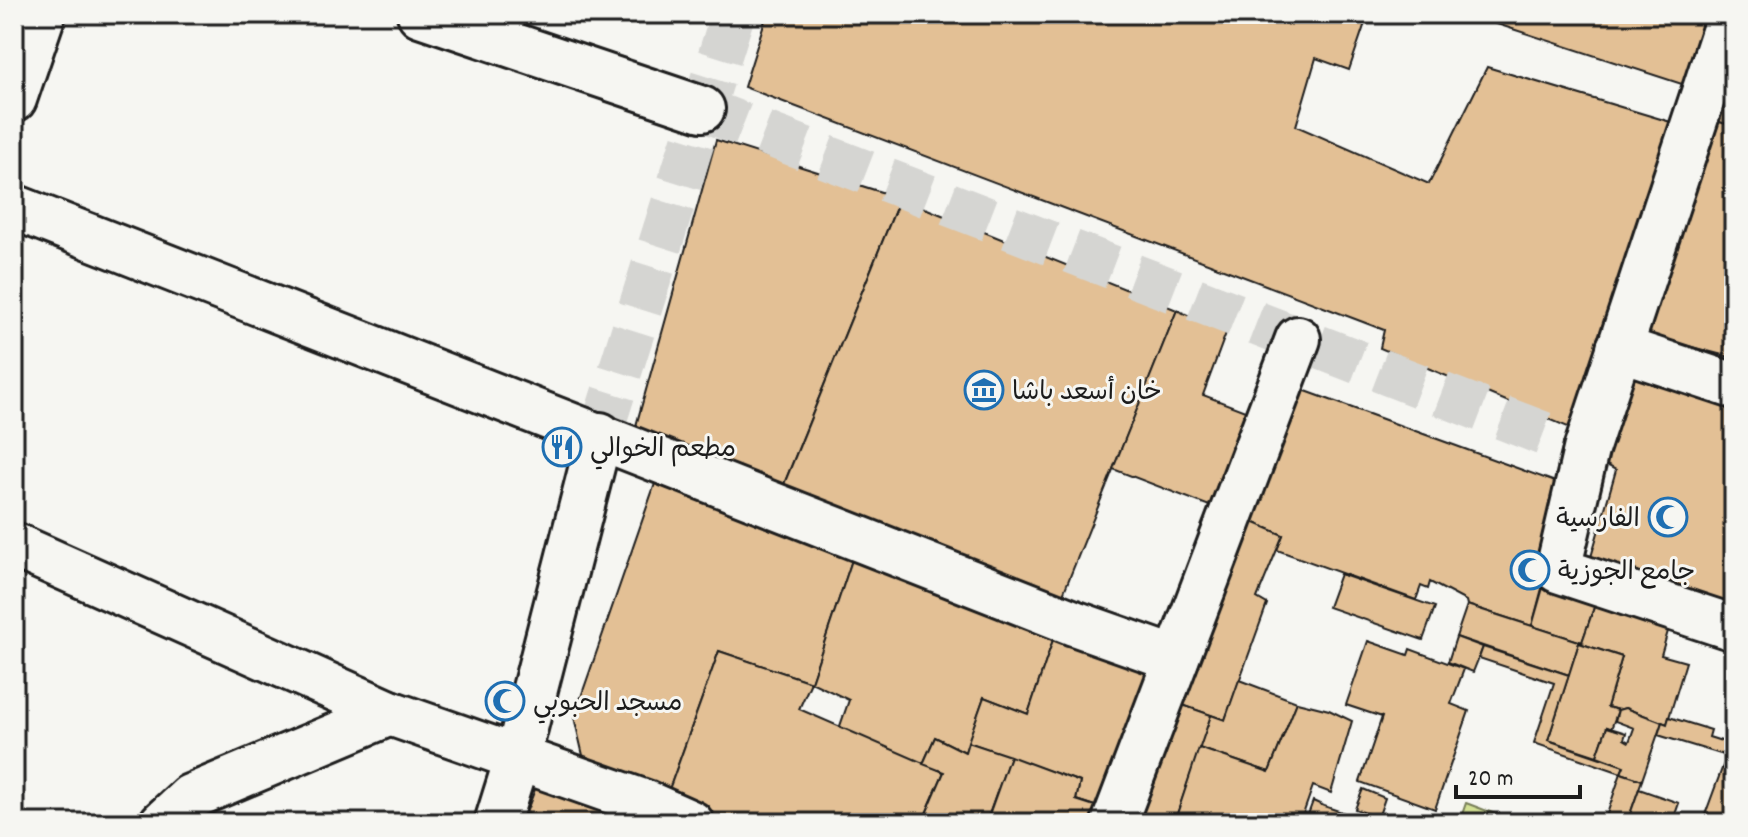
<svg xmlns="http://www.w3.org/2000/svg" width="1748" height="837" viewBox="0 0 1748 837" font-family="Dekko,'Playpen Sans Arabic',sans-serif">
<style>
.green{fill:#d2e093;stroke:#777e58;stroke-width:2}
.building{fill:#e3c095;stroke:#1c1c1c;stroke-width:2}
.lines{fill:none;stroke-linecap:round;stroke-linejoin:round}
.street-tunnel{stroke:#d5d5d2;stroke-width:44;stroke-dasharray:44 22;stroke-linecap:butt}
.street-casing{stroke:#1c1c1c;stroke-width:50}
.secondary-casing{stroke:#1c1c1c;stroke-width:50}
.street{stroke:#f6f6f2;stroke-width:44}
.secondary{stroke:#f6f6f2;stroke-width:44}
.labels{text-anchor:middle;stroke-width:6;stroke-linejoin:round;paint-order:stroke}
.poi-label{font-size:26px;fill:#1c1c1c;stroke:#f6f6f2;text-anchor:start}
</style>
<rect width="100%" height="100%" fill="#f6f6f2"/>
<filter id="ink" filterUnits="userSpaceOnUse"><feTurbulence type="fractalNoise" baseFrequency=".0125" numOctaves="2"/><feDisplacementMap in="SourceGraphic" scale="16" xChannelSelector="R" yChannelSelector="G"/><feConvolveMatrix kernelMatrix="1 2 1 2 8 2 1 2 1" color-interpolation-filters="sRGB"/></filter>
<g filter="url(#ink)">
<path class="green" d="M 1466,803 L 1519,823 L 1459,823 Z"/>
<g class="building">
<path d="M 767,14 L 1352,14 L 1366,20 L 1349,70 L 1316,58 L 1296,126 L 1429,184 L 1487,67 L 1674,123 L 1575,430 L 1380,348 L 1384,330 L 744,87 Z"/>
<path d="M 1497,14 L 1716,14 L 1691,87 L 1494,23 Z"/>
<path d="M 1734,76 L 1734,126 L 1719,122 Z"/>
<path d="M 1719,122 L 1734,126 L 1734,358 L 1646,335 Z"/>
<path d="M 716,140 L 900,198 L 780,494 L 634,433 Z"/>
<path d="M 900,198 L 1177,310 L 1057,609 L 780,494 Z"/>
<path d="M 1177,310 L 1226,333 L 1203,395 L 1261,417 L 1225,512 L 1113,469 Z"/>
<path d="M 1630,372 L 1734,405 L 1734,611 L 1589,564 L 1616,470 L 1599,461 Z"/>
<path d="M 1292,386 L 1569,487 L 1532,626 L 1467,605 L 1466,601 L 1430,582 L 1428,589 L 1421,586 L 1416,600 L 1277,550 L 1283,535 L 1250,521 Z"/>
<path d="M 658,475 L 857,545 L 811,682 L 719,651 L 666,798 L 585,764 L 574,717 Z"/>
<path d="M 1250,521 L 1283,535 L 1257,598 L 1267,604 L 1225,720 L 1171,701 Z"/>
<path d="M 857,545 L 1058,625 L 1028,714 L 984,697 L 965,752 L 935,737 L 923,764 L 839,729 L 849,700 L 811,682 Z"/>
<path d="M 1340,574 L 1435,607 L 1423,640 L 1328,607 Z"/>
<path d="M 1544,584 L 1597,599 L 1582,642 L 1532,626 Z"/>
<path d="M 1597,599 L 1671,621 L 1661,655 L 1686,662 L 1667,724 L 1625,708 L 1618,710 L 1607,707 L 1622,657 L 1579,643 L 1582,642 Z"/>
<path d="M 1467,605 L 1582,642 L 1579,643 L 1569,675 L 1456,637 Z"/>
<path d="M 1058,625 L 1159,665 L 1107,810 L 1076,800 L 1080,782 L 968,742 L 984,697 L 1028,714 Z"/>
<path d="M 1456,637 L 1483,647 L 1473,672 L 1448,662 Z"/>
<path d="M 1368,641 L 1408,655 L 1410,649 L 1464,669 L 1451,704 L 1469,711 L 1435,809 L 1360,782 L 1382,717 L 1346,705 Z"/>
<path d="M 1579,643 L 1622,657 L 1607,707 L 1618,710 L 1611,729 L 1607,727 L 1597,756 L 1548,740 Z"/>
<path d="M 1483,647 L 1569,675 L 1548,740 L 1624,766 L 1621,773 L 1534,743 L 1554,683 L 1479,658 Z"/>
<path d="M 719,651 L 811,682 L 799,709 L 944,772 L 922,823 L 721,823 L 666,798 Z"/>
<path d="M 1239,680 L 1297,702 L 1269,772 L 1199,748 L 1211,715 L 1225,720 Z"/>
<path d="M 1171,701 L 1211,715 L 1174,823 L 1146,823 L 1129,817 Z"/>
<path d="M 1297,702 L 1329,710 L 1352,721 L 1331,793 L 1313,786 L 1300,823 L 1174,823 L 1199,748 L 1269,772 Z"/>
<path d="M 1625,708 L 1662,722 L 1642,780 L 1621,773 L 1624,766 L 1597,756 L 1607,727 L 1626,733 L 1624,739 L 1629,742 L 1634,728 L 1615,721 L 1618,710 Z"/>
<path d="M 1669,717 L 1711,730 L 1709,737 L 1731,744 L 1727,756 L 1658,735 L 1662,722 L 1667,724 Z"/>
<path d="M 935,737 L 965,752 L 968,742 L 1010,756 L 986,823 L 922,823 L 944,772 L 923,764 Z"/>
<path d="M 1731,744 L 1734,745 L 1734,823 L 1702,823 Z"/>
<path d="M 1010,756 L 1080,782 L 1076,800 L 1107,810 L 1102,823 L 986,823 Z"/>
<path d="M 542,771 L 625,812 L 605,823 L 536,823 L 537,818 L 526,813 Z"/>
<path d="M 1621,773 L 1642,780 L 1628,820 L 1627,823 L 1604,823 Z"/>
<path d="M 1363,789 L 1385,798 L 1378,818 L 1355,809 Z"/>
<path d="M 1639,789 L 1679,803 L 1672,823 L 1627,823 Z"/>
<path d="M 1313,801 L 1324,806 L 1374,823 L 1305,823 Z"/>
<path d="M 625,812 L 642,823 L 605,823 Z"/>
</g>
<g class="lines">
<g class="street-tunnel">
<path d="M 702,109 L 1586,450"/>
<path d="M 600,435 L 733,14"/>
</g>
<defs>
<g id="street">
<path d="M 420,14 L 702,109"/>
<path d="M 1730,14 L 1586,450 L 1558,570 L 1734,628"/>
<path d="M 14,99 L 43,14"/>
<path d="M 14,207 L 1074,623 L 1176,659"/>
<path d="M 1619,348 L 1734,386"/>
<path d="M 14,545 L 390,713 L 646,803 L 691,823"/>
<path d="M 162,823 L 190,797 L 390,713"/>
<path d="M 1114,823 L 1298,339"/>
</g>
<path id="secondary" d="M 497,823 L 517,759 L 600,435"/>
</defs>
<use href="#street" class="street-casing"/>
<use href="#secondary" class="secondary-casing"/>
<use href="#street" class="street"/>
<use href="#secondary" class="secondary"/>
</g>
</g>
<defs>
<symbol id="museum-ring" viewBox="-11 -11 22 22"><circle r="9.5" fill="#f6f6f2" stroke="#1f6fb2" stroke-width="1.5"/><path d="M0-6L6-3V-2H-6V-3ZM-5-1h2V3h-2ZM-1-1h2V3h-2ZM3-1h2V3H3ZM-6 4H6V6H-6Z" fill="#1f6fb2"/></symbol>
<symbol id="restaurant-ring" viewBox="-11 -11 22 22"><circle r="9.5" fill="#f6f6f2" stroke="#1f6fb2" stroke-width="1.5"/><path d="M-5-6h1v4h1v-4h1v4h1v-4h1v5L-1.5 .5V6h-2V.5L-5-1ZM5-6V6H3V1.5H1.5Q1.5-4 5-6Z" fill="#1f6fb2"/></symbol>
<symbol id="mosque-ring" viewBox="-11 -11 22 22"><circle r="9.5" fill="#f6f6f2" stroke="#1f6fb2" stroke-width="1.5"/><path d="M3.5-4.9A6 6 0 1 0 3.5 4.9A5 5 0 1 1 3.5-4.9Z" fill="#1f6fb2"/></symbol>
</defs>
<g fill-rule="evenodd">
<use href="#museum-ring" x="962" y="368" width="44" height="44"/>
<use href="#restaurant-ring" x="540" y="425" width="44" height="44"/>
<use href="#mosque-ring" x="1646" y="495" width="44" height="44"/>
<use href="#mosque-ring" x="1508" y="548" width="44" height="44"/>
<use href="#mosque-ring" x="483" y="679" width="44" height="44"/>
</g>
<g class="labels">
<g class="poi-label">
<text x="1012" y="399">خان أسعد باشا</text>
<text x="590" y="456">مطعم الخوالي</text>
<text x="1640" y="526" text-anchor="end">الفارسية</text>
<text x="1558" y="579">جامع الجوزية</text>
<text x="533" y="710">مسجد الحبوبي</text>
</g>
</g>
<rect width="1748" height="837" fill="none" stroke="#f6f6f2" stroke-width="48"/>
<rect x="24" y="24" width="1700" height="789" fill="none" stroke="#1c1c1c" stroke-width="3" filter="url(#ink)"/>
<path d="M1456 785v12h124v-12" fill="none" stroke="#1c1c1c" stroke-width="4"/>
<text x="1468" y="785" font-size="24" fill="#1c1c1c" stroke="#f6f6f2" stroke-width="6" paint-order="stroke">20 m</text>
</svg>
